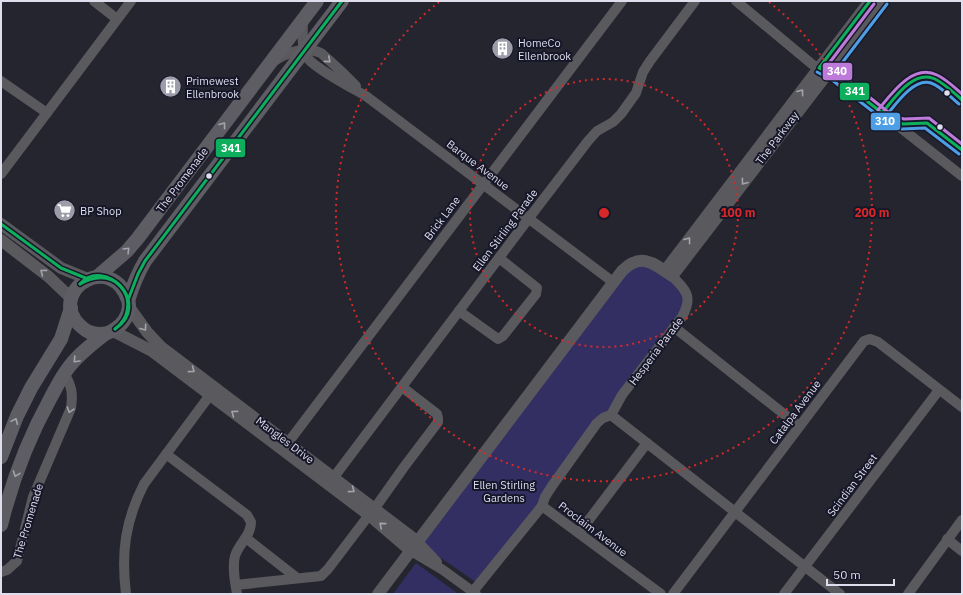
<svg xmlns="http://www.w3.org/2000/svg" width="963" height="595" viewBox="0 0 963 595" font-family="'IBM Plex Sans',sans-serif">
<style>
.green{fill:#332f63}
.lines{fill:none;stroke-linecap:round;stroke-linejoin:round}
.minor{stroke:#5a5a5e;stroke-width:10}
.tertiary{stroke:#5a5a5e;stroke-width:12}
.secondary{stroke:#5d5d63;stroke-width:14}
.bus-1-casing{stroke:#17172a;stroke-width:6}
.bus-2-casing{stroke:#17172a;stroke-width:6}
.bus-3-casing{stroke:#17172a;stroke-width:6}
.bus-1{stroke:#0daf5c;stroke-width:3}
.bus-2{stroke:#4d9ee5;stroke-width:3}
.bus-3{stroke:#bd7bd9;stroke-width:3}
.oneway{stroke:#a3a3ac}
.oneway2{stroke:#a4a4ae}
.ring{fill:none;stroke:#d62828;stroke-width:2;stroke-dasharray:2 4}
.bus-dot{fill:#dedeec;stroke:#17172a;stroke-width:1.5}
.labels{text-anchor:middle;stroke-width:4;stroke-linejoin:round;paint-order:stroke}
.poi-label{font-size:11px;fill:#dedeec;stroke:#17172a;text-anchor:start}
.street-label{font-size:11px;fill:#dedeec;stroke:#17172a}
.park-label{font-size:11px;fill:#dddef1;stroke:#17172a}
.centre{fill:#d62828;stroke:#17172a;stroke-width:2}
.ring-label{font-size:12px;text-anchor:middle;font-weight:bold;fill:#d62828;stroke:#17172a;stroke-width:4;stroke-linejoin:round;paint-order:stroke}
.line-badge{stroke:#17172a;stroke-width:1.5}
.badge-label{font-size:11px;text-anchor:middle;font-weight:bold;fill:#fff}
</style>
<rect width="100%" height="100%" fill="#25252f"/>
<g class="green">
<path d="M 630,263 L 658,267 L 688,301 L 480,585 L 418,542 Z"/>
<path d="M 416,563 L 457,593 L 457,594 L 393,594 Z"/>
</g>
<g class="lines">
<g class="minor">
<path d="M 94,1 L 117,19"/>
<path d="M 736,1 L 813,65 L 835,76 L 962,176"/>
<path d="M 303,19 C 303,30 301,46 306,56 C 312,67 354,89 366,96 L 613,282"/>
<path d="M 274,61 C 288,52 305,46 321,53 L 342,72 L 356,86"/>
<path d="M 1,81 L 47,113"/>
<path d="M 1,174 L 131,1"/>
<path d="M 672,276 C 687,291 693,297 682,317 L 622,395 L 611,415 L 840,594"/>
<path d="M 459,311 L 498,339 L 503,336 L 536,294 L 537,288 L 499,258"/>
<path d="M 674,327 L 799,426"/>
<path d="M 284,448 L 622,1"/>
<path d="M 166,454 L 247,515 L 251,522 C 251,536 239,543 235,556 C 232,567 235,582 237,594"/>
<path d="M 334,477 L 529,218 L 588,141 L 597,131 L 613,122 L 621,114 L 636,93 L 643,72 L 650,61 L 695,1"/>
<path d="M 542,506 L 545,497 L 552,486 L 597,423 L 603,418 L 611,415"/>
<path d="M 375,508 L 404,467 L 438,422 L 438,418 L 437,414 L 402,387"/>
<path d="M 579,533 L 647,443"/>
<path d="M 246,538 L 297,578"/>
<path d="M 947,539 L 962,551"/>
<path d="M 418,542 L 437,562"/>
<path d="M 411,551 L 443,570 L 476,594"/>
<path d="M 1,572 L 7,570 L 17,561 L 33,497 L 71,408 C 73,394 72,386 64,373"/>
<path d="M 236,585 L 321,576 L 328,569 L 369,515"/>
<path d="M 126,594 C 121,553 125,521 144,484 L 210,395"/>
<path d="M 471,594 L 542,506 L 661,594"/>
<path d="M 673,594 L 864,341 L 870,339 L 878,342 L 962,407"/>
<path d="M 784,594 L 939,390"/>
<path d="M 908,594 L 962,520"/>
</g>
<g class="tertiary">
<path d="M 1,224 L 61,268 L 88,279"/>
<path d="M 1,240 L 49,277 L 72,299"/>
<path d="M 665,271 L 870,1"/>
<path d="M 129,307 L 147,332 L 161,347 L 418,542"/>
<path d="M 113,331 L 152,351 L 369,515 L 411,551"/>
<path d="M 378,594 L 622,271 C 641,252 654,263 672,276 L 883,1"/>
</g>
<g class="secondary">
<path d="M 98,276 L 127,251 L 138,238 L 317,1"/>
<path d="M 128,300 C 112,253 53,287 75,320 C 79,325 83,329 89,332 C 98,335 107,335 115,329 C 123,324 128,316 129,307 C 129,303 128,301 129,298 C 133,285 138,273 145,261 L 342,1"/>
<path d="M 1,457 L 17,416 L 31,388 L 61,339 L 71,308"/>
<path d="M 1,525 C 12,481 28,439 50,399 C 56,388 61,377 69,367 C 79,354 92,344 105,334"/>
</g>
<defs>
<g id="bus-1">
<path d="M 870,1 L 819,68 L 835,76 L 891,120 L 903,124 L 927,123 L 962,150"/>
<path d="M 882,113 C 894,99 913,69 935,79 C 945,84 954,93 962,100"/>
<path d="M 1,224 L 61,268 L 88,279"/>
<path d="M 80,284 C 104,256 153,304 115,329"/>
<path d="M 80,284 C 120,261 144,307 115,329"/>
<path d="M 128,300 L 138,274 L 145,261 L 342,1"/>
</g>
<g id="bus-2">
<path d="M 817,72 L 832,80 L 889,124 L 902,129 L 925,128 L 959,154"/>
<path d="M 832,76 L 887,4"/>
<path d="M 886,116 C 895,105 914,77 931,83 C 942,87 950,97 959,104"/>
</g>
<g id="bus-3">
<path d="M 874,4 L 827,66 L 838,72 L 893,116 L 904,119 L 929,118 L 962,144"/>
<path d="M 878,110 C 892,93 913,63 937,75 C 946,79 954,87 962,94"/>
</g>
</defs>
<use href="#bus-1" class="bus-1-casing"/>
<use href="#bus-2" class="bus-2-casing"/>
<use href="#bus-3" class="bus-3-casing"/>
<use href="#bus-1" class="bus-1"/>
<use href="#bus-2" class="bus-2"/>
<use href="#bus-3" class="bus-3"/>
</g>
<defs><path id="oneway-chevron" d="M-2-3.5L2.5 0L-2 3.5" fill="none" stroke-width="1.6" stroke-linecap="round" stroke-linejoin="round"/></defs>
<g class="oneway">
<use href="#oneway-chevron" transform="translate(328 60) rotate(40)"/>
<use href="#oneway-chevron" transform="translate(801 92) rotate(-53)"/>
<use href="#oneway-chevron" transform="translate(744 182) rotate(127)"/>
<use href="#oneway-chevron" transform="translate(688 240) rotate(-53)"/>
<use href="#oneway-chevron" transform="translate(43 272) rotate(-143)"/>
<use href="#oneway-chevron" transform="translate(144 328) rotate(54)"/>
<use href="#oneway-chevron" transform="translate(192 370) rotate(37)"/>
<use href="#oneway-chevron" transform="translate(70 410) rotate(108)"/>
<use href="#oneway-chevron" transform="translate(234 413) rotate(-143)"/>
<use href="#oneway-chevron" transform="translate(352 490) rotate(37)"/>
<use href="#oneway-chevron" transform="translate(382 525) rotate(-139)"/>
</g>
<g class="oneway2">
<use href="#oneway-chevron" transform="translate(223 125) rotate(-53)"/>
<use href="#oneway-chevron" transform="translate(127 250) rotate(-45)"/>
<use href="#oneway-chevron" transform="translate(76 360) rotate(133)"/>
<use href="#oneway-chevron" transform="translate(15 421) rotate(-66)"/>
<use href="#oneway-chevron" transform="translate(16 474) rotate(110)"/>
</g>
<g class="ring">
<circle cx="604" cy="213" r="134"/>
<path d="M769 2A268 268 0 1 1 439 2"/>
</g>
<defs>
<symbol id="building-disc" viewBox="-11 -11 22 22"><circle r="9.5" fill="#9d9daa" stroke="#17172a"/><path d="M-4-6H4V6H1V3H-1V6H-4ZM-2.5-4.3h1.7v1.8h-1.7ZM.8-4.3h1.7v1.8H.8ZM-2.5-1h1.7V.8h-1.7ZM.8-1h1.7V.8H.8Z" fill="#fff"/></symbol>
<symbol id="supermarket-disc" viewBox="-11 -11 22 22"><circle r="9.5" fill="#9d9daa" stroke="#17172a"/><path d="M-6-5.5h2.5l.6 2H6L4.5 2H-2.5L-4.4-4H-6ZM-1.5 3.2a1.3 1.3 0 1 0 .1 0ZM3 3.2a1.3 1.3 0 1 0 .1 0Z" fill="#fff"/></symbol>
</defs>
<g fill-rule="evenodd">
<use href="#building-disc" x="490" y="36" width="25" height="25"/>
<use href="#building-disc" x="158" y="74" width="25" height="25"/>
<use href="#supermarket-disc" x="52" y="198" width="25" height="25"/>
</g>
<g class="bus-dot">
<circle cx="947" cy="93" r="3.5"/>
<circle cx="940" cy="127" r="3.5"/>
<circle cx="209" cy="176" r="3.5"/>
</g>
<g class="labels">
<g class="poi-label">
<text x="518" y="47">HomeCo<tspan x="518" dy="13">Ellenbrook</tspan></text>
<text x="186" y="85">Primewest<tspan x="186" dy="13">Ellenbrook</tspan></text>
<text x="80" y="215">BP Shop</text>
</g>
<g class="street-label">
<text transform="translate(777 138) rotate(-53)" y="4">The Parkway</text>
<text transform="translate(478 165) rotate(37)" y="4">Barque Avenue</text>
<text transform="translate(182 180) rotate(-53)" y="4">The Promenade</text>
<text transform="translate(442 218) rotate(-53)" y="4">Brick Lane</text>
<text transform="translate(505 230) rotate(-53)" y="4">Ellen Stirling Parade</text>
<text transform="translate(656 351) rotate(-53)" y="4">Hesperia Parade</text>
<text transform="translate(795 412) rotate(-53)" y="4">Catalpa Avenue</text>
<text transform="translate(285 440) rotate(37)" y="4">Mangles Drive</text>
<text transform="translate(852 485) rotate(-53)" y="4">Scindian Street</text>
<text transform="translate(28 521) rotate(-73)" y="4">The Promenade</text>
<text transform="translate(593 529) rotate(37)" y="4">Proclaim Avenue</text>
</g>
<g class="park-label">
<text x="504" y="489">Ellen Stirling<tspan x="504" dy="13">Gardens</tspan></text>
</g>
</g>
<circle cx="604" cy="213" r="6" class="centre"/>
<g class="ring-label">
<text x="738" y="217">100 m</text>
<text x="872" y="217">200 m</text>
</g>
<g class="line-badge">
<rect x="822" y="62" width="31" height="19" rx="4" fill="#bd7bd9"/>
<rect x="839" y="82" width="31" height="19" rx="4" fill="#0daf5c"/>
<rect x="870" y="112" width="31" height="19" rx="4" fill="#4d9ee5"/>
<rect x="215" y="138" width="31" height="20" rx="4" fill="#0daf5c"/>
</g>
<g class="badge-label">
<text x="837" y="75">340</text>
<text x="855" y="95">341</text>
<text x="885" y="125">310</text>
<text x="231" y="152">341</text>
</g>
<rect width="963" height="595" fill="none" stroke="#dedeec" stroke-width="4"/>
<path d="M827 579v6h67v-6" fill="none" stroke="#dedeec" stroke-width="2"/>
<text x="833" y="579" font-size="12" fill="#dedeec" stroke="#17172a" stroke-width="3" paint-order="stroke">50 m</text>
</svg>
